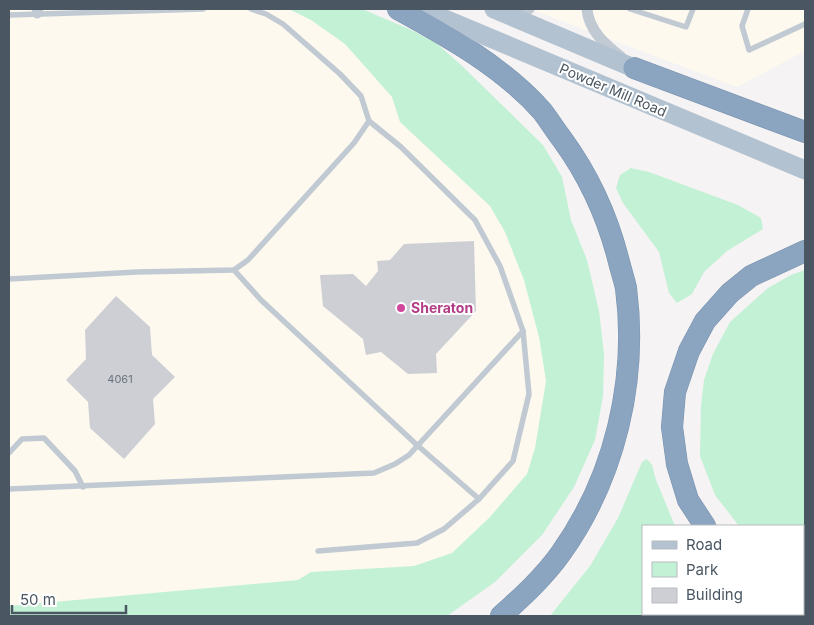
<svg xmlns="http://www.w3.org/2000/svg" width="814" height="625" viewBox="0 0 814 625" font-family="Inter,sans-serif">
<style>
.commercial{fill:#fdf9ef}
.green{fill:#c3f1d5}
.building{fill:#cdcfd5}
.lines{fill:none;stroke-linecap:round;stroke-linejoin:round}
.highway-casing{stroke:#7690ad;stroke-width:22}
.lane{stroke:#c1cad2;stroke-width:5.5}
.street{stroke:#c1cad2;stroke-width:11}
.primary{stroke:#b3c2d1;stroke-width:19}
.highway{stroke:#8ba5c1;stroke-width:21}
.hotel-dot{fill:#d1479c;stroke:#fff;stroke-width:2}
.labels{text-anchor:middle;stroke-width:4;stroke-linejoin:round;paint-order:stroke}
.number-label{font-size:11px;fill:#6b747e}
.street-label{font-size:14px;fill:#4a5661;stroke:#fff}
.hotel-label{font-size:14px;font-weight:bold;fill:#b23c85;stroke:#fff;text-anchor:start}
</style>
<rect width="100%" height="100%" fill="#f5f3f3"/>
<g class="commercial">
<path d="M 9,9 L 311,9 L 522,176 L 588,384 L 461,580 L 9,616 Z"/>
<path d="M 530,9 L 805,9 L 805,51 L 737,87 Z"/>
</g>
<g class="green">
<path d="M 289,9 L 362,9 L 409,29 L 436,43 L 460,64 L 543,145 L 562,177 L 571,220 L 587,260 L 599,311 L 604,354 L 603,396 L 595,440 L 574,487 L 542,535 L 495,582 L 447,616 L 9,616 L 9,606 L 298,580 L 311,572 L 414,566 L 452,553 L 490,517 L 527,474 L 535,448 L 546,381 L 539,337 L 524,280 L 505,232 L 490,206 L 400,122 L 392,97 L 345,44 L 311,20 Z"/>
<path d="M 631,168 L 649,172 L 738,205 L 761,218 L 763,229 L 727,251 L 704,272 L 692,294 L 677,303 L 669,293 L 659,252 L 623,203 L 616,188 L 620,175 Z"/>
<path d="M 805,270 L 805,575 L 803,573 L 803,526 L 739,526 L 715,495 L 700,456 L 701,406 L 704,380 L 713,354 L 730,322 L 768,288 L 791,275 Z"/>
<path d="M 647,459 L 652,465 L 656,480 L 675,526 L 643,526 L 643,614 L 770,614 L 773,616 L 550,616 L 590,566 L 618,518 L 642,462 Z"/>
</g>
<g class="building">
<path d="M 474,241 L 476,311 L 436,354 L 437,373 L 408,374 L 381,352 L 366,355 L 363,339 L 323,306 L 320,275 L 353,274 L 366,286 L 378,271 L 377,261 L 390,260 L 404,244 Z"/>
<path d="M 116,296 L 150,327 L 152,355 L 175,377 L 153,399 L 155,424 L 124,459 L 90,428 L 88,402 L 66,380 L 86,359 L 85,330 Z"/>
</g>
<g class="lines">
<defs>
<g id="highway">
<path d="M 398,9 C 449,37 503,67 542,111 C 549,120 555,130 562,139 C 589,176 608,218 619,262 C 621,270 624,279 626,288 C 638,380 615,477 561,553 C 544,577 522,597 501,616"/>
<path d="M 634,68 L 805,132"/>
<path d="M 705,526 L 688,500 L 677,464 L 672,427 L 675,392 L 689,351 L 705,321 L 730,293 L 751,276 L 805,251"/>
<path d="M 803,600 L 805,601"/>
</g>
</defs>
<use href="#highway" class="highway-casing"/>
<g class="lane">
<path d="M 630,9 L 686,27 L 693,9"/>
<path d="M 748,9 L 742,26 L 749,50 L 805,24"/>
<path d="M 9,15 L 203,9"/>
<path d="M 234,270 L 261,300 L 417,445 L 479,499"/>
<path d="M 9,279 L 137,272 L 234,270 L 248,260 L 354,143 L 369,121 L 361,96 L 340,74 L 283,24 L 266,14 L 251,9"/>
<path d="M 9,453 L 22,439 L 44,438 L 75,471 L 83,487"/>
<path d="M 9,489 L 374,473 L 395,464 L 409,455 L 523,331"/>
<path d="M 318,551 L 417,543 L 444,529 L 479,499 L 513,461 L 529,394 L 523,331 L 500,266 L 475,220 L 401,147 L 369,121"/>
</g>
<g class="street">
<path d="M 587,9 C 589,31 605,44 621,57"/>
<path d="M 37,13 L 38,9"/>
<path d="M 514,17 L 529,9"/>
</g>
<g class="primary">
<path d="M 421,9 L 805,170"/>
<path d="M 494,9 L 648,74"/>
</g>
<use href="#highway" class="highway"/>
</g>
<circle class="hotel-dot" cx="401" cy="308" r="5"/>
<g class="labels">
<g class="number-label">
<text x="120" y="383">4061</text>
</g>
<g class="street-label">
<text transform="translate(613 90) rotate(23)" y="5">Powder Mill Road</text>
</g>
<g class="hotel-label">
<text x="411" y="313">Sheraton</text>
</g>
</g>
<rect width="814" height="625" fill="none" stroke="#4a5661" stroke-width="20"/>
<rect x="642" y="525" width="162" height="90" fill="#ffffff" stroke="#b7bbc0"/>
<rect x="652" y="541" width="25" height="8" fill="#b3c2d1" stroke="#b7bbc0"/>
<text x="686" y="550" font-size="15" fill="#4a5661">Road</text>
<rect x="652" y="562" width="25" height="15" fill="#c3f1d5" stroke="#b7bbc0"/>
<text x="686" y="575" font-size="15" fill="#4a5661">Park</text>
<rect x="652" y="588" width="25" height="15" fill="#cdcfd5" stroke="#b7bbc0"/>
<text x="686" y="600" font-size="15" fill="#4a5661">Building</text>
<path d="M12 605v8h114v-8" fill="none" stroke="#4a5661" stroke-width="2.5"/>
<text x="20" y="605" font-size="15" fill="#4a5661" stroke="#ffffff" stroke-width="4" paint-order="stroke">50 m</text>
</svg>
